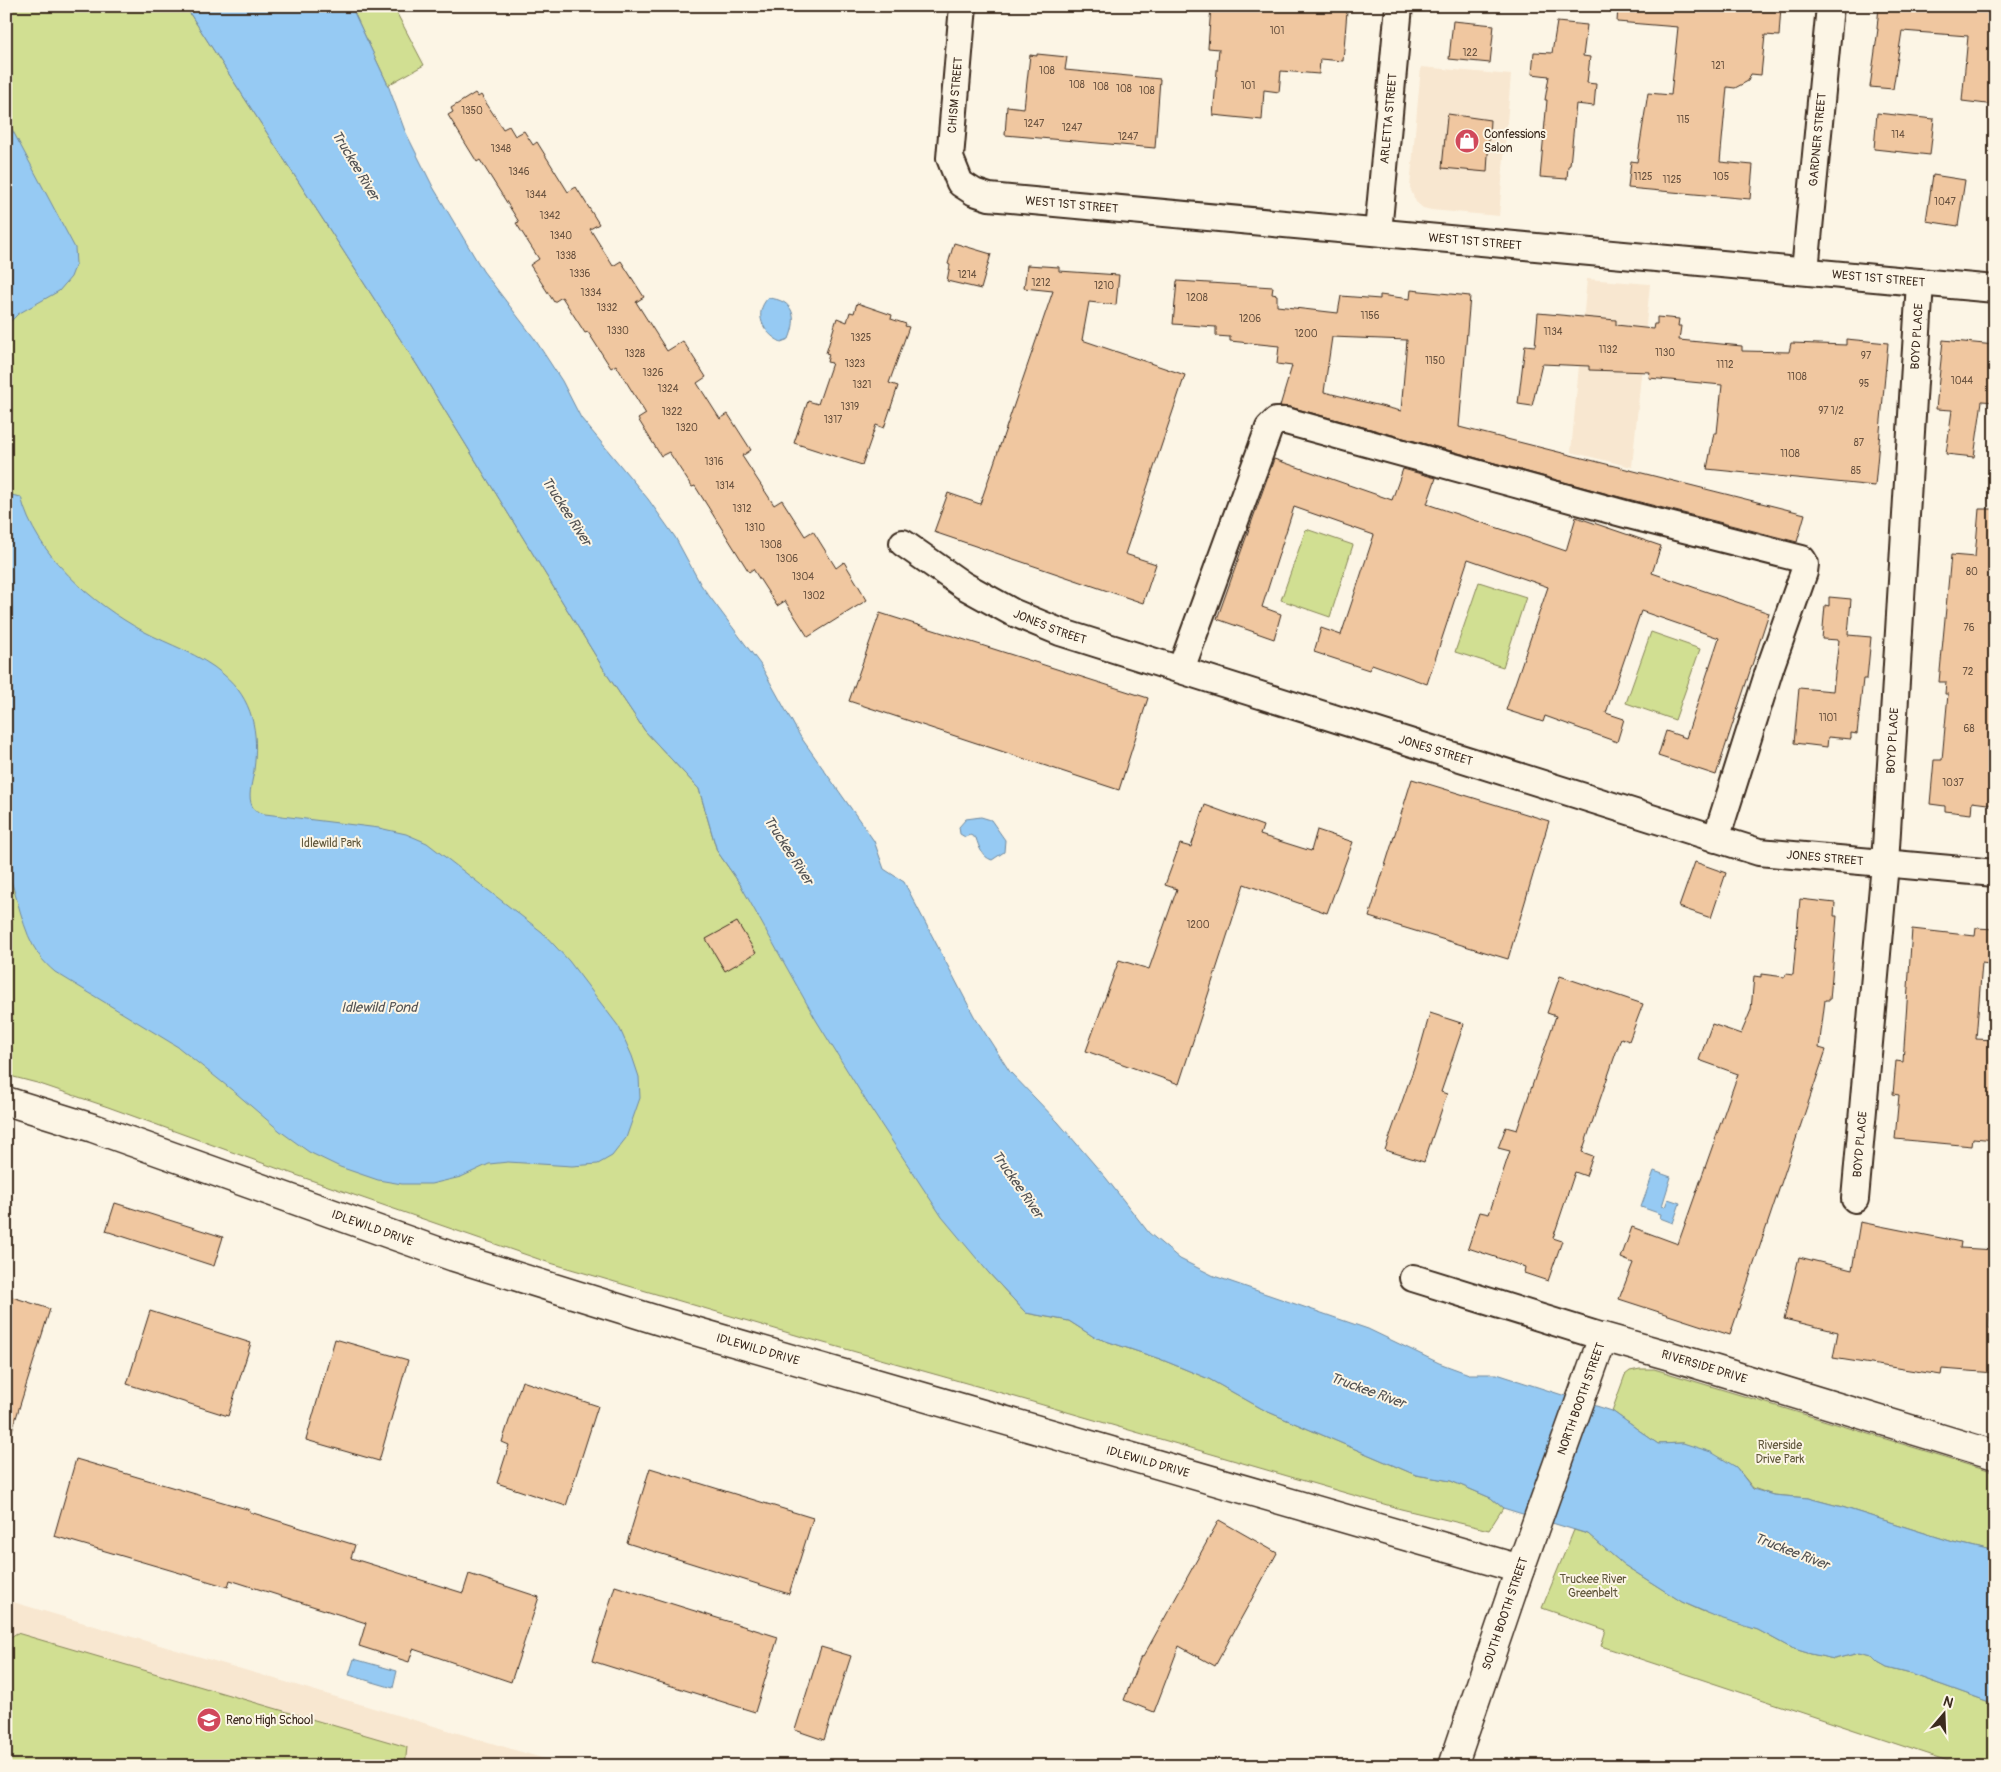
<svg xmlns="http://www.w3.org/2000/svg" width="2001" height="1772" viewBox="0 0 2001 1772" font-family="Pangolin,sans-serif">
<style>
.built{fill:#f8e7d0}
.green{fill:#d1df92;stroke:#868458}
.water{fill:#96caf3;stroke:#728a9e}
.building{fill:#f0c7a0;stroke:#3b2a1e;fill-rule:evenodd}
.lines{fill:none;stroke-linecap:round;stroke-linejoin:round}
.minor-casing{stroke:#3b2a1e;stroke-width:30}
.tertiary-casing{stroke:#3b2a1e;stroke-width:31}
.minor{stroke:#fcf5e5;stroke-width:26}
.tertiary{stroke:#fcf5e5;stroke-width:28}
.labels{text-anchor:middle;stroke-width:4;stroke-linejoin:round;paint-order:stroke}
.number-label{font-size:10px;fill:#68513e}
.street-label{font-size:12px;fill:#3b2a1e;stroke:#fcf5e5}
.poi-label{font-size:12px;fill:#3b2a1e;stroke:#fcf5e5;text-anchor:start}
.park-label{font-size:12px;fill:#60573b;stroke:#fcf5e5}
.water-label{font-size:14px;font-style:italic;fill:#525253;stroke:#fcf5e5}
</style>
<rect width="100%" height="100%" fill="#fcf5e5"/>
<filter id="ink" filterUnits="userSpaceOnUse"><feTurbulence type="fractalNoise" baseFrequency=".02" numOctaves="2"/><feDisplacementMap in="SourceGraphic" scale="10" xChannelSelector="R" yChannelSelector="G"/><feConvolveMatrix kernelMatrix="1 2 1 2 8 2 1 2 1" color-interpolation-filters="sRGB"/></filter>
<g filter="url(#ink)">
<g class="built">
<path d="M 1421,67 L 1511,75 L 1499,216 L 1431,210 L 1423,208 L 1416,202 L 1412,193 L 1410,187 Z"/>
<path d="M 1587,279 L 1650,284 L 1632,467 L 1571,452 Z"/>
<path d="M 6,1600 L 255,1673 L 569,1766 L 6,1766 Z"/>
</g>
<g class="green">
<path d="M 6,6 L 185,6 L 417,365 L 608,676 L 645,731 L 699,789 L 717,851 L 740,884 L 988,1272 L 1026,1313 L 1069,1321 L 1094,1337 L 1160,1359 L 1209,1379 L 1266,1411 L 1416,1475 L 1451,1481 L 1491,1498 L 1503,1508 L 1489,1530 L 1401,1509 L 1005,1394 L 799,1336 L 547,1262 L 276,1168 L 108,1107 L 37,1083 L 6,1075 Z"/>
<path d="M 351,6 L 393,6 L 424,65 L 388,85 Z"/>
<path d="M 1306,529 L 1353,545 L 1330,617 L 1281,600 Z"/>
<path d="M 1479,582 L 1526,597 L 1503,667 L 1455,652 Z"/>
<path d="M 1651,632 L 1700,649 L 1675,720 L 1626,703 Z"/>
<path d="M 1640,1369 L 1654,1369 L 1995,1472 L 1995,1552 L 1953,1542 L 1842,1507 L 1808,1498 L 1773,1495 L 1753,1488 L 1736,1467 L 1683,1443 L 1658,1444 L 1612,1411 L 1625,1375 L 1630,1371 Z"/>
<path d="M 1574,1530 L 1588,1534 L 1624,1565 L 1682,1602 L 1702,1611 L 1758,1630 L 1791,1648 L 1811,1654 L 1834,1659 L 1859,1653 L 1872,1656 L 1878,1663 L 1887,1668 L 1911,1674 L 1995,1704 L 1995,1766 L 1963,1766 L 1601,1646 L 1606,1630 L 1542,1608 Z"/>
<path d="M 17,1633 L 407,1747 L 405,1766 L 6,1766 L 6,1640 Z"/>
</g>
<g class="water">
<path d="M 185,6 L 351,6 L 388,85 L 405,131 L 433,187 L 483,271 L 534,338 L 562,381 L 581,418 L 648,499 L 675,537 L 701,585 L 760,664 L 800,736 L 874,841 L 884,869 L 904,882 L 974,1016 L 1010,1072 L 1058,1122 L 1106,1178 L 1149,1233 L 1180,1259 L 1214,1276 L 1368,1329 L 1439,1363 L 1469,1374 L 1497,1374 L 1612,1411 L 1658,1444 L 1683,1443 L 1711,1452 L 1736,1467 L 1753,1489 L 1773,1495 L 1808,1498 L 1842,1507 L 1953,1542 L 1995,1552 L 1995,1704 L 1911,1674 L 1887,1668 L 1878,1663 L 1871,1656 L 1859,1653 L 1834,1659 L 1811,1654 L 1791,1648 L 1758,1630 L 1717,1617 L 1682,1602 L 1624,1565 L 1588,1534 L 1503,1508 L 1491,1498 L 1451,1481 L 1416,1475 L 1266,1411 L 1209,1379 L 1160,1359 L 1094,1337 L 1069,1321 L 1026,1313 L 988,1272 L 942,1217 L 871,1109 L 816,1020 L 740,884 L 717,851 L 699,789 L 645,731 L 608,676 L 417,365 Z"/>
<path d="M 6,118 L 75,248 L 76,264 L 71,277 L 59,291 L 18,314 L 6,326 Z"/>
<path d="M 768,298 C 794,300 798,317 789,339 L 781,342 C 763,333 753,314 768,298 Z"/>
<path d="M 6,494 L 21,497 C 35,554 93,604 143,631 C 169,645 200,654 223,674 C 253,699 259,732 254,770 C 253,780 248,793 251,803 C 253,811 259,812 265,814 L 379,828 L 406,834 L 427,843 L 542,932 L 569,961 L 619,1027 L 632,1056 L 639,1077 L 640,1098 L 626,1138 L 612,1156 L 598,1164 L 572,1166 L 508,1162 L 489,1164 L 461,1177 L 431,1184 L 402,1184 L 378,1180 L 340,1167 L 309,1152 L 280,1131 L 237,1094 L 178,1047 L 55,972 C 49,967 43,961 39,955 C 22,932 18,895 6,868 Z"/>
<path d="M 981,817 L 991,820 L 1005,840 L 1004,852 L 992,860 C 982,857 979,847 976,838 L 970,835 L 965,837 L 960,834 L 959,827 L 966,819 Z"/>
<path d="M 1654,1171 L 1671,1177 L 1662,1206 L 1665,1207 L 1668,1199 L 1680,1203 L 1673,1223 L 1660,1218 L 1661,1214 L 1641,1207 Z"/>
<path d="M 354,1659 L 397,1671 L 393,1688 L 349,1675 Z"/>
</g>
<g class="building">
<path d="M 1211,6 L 1294,6 L 1347,11 L 1343,61 L 1320,59 L 1319,74 L 1281,71 L 1279,92 L 1264,90 L 1262,120 L 1213,115 L 1219,49 L 1208,48 Z"/>
<path d="M 1618,6 L 1781,6 L 1779,36 L 1765,35 L 1761,75 L 1751,74 L 1748,81 L 1735,88 L 1727,87 L 1720,162 L 1753,165 L 1750,199 L 1628,188 L 1631,161 L 1637,162 L 1648,93 L 1671,95 L 1678,27 L 1617,22 Z"/>
<path d="M 1879,6 L 1995,6 L 1995,105 L 1962,101 L 1968,36 L 1902,31 L 1893,89 L 1870,87 L 1878,29 L 1877,29 Z"/>
<path d="M 1453,21 L 1494,25 L 1490,63 L 1449,59 Z"/>
<path d="M 1557,22 L 1587,25 L 1583,56 L 1590,57 L 1587,83 L 1596,84 L 1594,106 L 1576,104 L 1570,165 L 1568,166 L 1567,179 L 1540,177 L 1547,100 L 1545,100 L 1549,76 L 1532,74 L 1534,52 L 1552,53 Z"/>
<path d="M 1037,54 L 1067,57 L 1065,70 L 1160,79 L 1155,148 L 1005,135 L 1007,106 L 1024,108 L 1030,55 L 1037,56 Z"/>
<path d="M 475,93 L 478,97 L 481,95 L 503,129 L 509,126 L 515,136 L 524,131 L 533,145 L 537,142 L 568,192 L 576,187 L 599,224 L 590,229 L 613,266 L 621,261 L 644,297 L 636,302 L 667,351 L 683,341 L 706,377 L 697,383 L 720,419 L 728,414 L 751,450 L 742,456 L 774,505 L 782,500 L 805,536 L 813,531 L 836,568 L 844,562 L 867,600 L 808,637 L 785,601 L 777,606 L 753,569 L 749,572 L 695,486 L 692,487 L 669,452 L 661,456 L 638,419 L 646,414 L 616,365 L 611,368 L 588,332 L 585,333 L 562,297 L 554,302 L 530,265 L 539,259 L 516,223 L 519,222 L 480,160 L 477,162 L 448,115 L 453,112 L 451,108 Z"/>
<path d="M 1877,113 L 1934,119 L 1930,155 L 1874,149 Z"/>
<path d="M 1448,114 L 1490,120 L 1487,172 L 1442,168 L 1447,117 Z"/>
<path d="M 1933,175 L 1965,180 L 1958,226 L 1926,221 Z"/>
<path d="M 954,243 L 991,254 L 981,289 L 947,281 L 950,265 L 948,264 Z"/>
<path d="M 1027,265 L 1059,267 L 1059,271 L 1119,275 L 1116,305 L 1089,302 L 1082,340 L 1185,375 L 1125,554 L 1156,564 L 1143,603 L 934,532 L 948,493 L 980,504 L 1053,291 L 1024,288 Z"/>
<path d="M 1177,281 L 1273,287 L 1272,294 L 1277,295 L 1277,306 L 1338,313 L 1341,296 L 1380,299 L 1380,295 L 1410,299 L 1411,290 L 1470,296 L 1459,427 L 1805,514 L 1797,542 L 1612,495 L 1290,407 L 1280,406 L 1292,366 L 1277,364 L 1279,346 L 1230,341 L 1230,337 L 1216,336 L 1216,327 L 1173,324 ZM 1332,337 L 1407,340 L 1401,411 L 1324,392 Z"/>
<path d="M 857,303 L 892,315 L 891,319 L 906,324 L 905,326 L 909,327 L 889,383 L 898,386 L 884,428 L 876,425 L 862,465 L 794,443 L 808,401 L 818,404 L 832,363 L 827,362 L 829,354 L 826,353 L 837,318 L 847,322 L 850,312 L 854,313 Z"/>
<path d="M 1538,313 L 1616,320 L 1616,325 L 1653,329 L 1654,324 L 1657,324 L 1657,317 L 1679,319 L 1678,326 L 1681,326 L 1679,340 L 1742,346 L 1742,351 L 1789,352 L 1791,343 L 1846,345 L 1846,339 L 1888,343 L 1875,486 L 1707,469 L 1714,433 L 1717,433 L 1722,385 L 1649,378 L 1650,372 L 1589,370 L 1589,366 L 1542,364 L 1532,406 L 1518,404 L 1525,345 L 1535,346 Z"/>
<path d="M 1943,340 L 1995,345 L 1995,402 L 1982,401 L 1974,457 L 1946,454 L 1952,410 L 1936,409 Z"/>
<path d="M 1274,459 L 1392,500 L 1403,469 L 1436,478 L 1427,504 L 1566,551 L 1576,517 L 1661,546 L 1652,573 L 1769,613 L 1716,775 L 1658,756 L 1666,731 L 1686,738 L 1719,638 L 1641,611 L 1606,713 L 1624,719 L 1617,742 L 1545,716 L 1543,722 L 1506,710 L 1548,587 L 1468,559 L 1427,684 L 1372,664 L 1369,670 L 1314,652 L 1321,628 L 1341,635 L 1374,535 L 1294,507 L 1262,607 L 1281,614 L 1274,639 L 1217,619 Z"/>
<path d="M 1979,509 L 1995,509 L 1995,616 L 1990,659 L 1995,659 L 1995,703 L 1990,765 L 1995,766 L 1995,805 L 1972,802 L 1971,814 L 1945,811 L 1945,806 L 1930,804 L 1934,760 L 1942,760 L 1948,694 L 1945,694 L 1946,682 L 1939,682 L 1951,555 L 1975,557 Z"/>
<path d="M 1829,597 L 1851,599 L 1848,635 L 1871,637 L 1867,679 L 1863,679 L 1857,734 L 1851,733 L 1851,739 L 1828,737 L 1827,747 L 1794,743 L 1799,688 L 1833,691 L 1839,640 L 1822,639 L 1825,605 L 1829,606 Z"/>
<path d="M 880,613 L 1148,698 L 1119,790 L 849,701 Z"/>
<path d="M 1412,779 L 1549,821 L 1508,959 L 1369,917 Z"/>
<path d="M 1205,805 L 1263,826 L 1260,835 L 1311,851 L 1317,830 L 1353,842 L 1327,913 L 1244,884 L 1179,1084 L 1086,1051 L 1119,960 L 1149,969 L 1177,889 L 1165,885 L 1180,844 L 1191,847 Z"/>
<path d="M 1695,862 L 1726,873 L 1711,918 L 1679,907 Z"/>
<path d="M 1800,899 L 1835,903 L 1834,916 L 1837,916 L 1830,1000 L 1825,1000 L 1819,1048 L 1826,1050 L 1730,1335 L 1619,1299 L 1633,1263 L 1621,1258 L 1632,1227 L 1678,1244 L 1738,1074 L 1699,1060 L 1712,1024 L 1741,1034 L 1751,1010 L 1754,976 L 1761,977 L 1761,974 L 1785,977 L 1786,974 L 1793,975 Z"/>
<path d="M 737,922 L 756,953 L 725,971 L 706,939 Z"/>
<path d="M 1976,928 L 1995,929 L 1995,965 L 1982,963 L 1976,1039 L 1995,1040 L 1995,1140 L 1973,1138 L 1972,1146 L 1895,1139 L 1899,1095 L 1893,1094 L 1896,1061 L 1903,1062 L 1912,929 L 1975,936 Z"/>
<path d="M 1560,976 L 1643,1004 L 1629,1041 L 1621,1038 L 1582,1152 L 1593,1156 L 1586,1176 L 1575,1172 L 1553,1238 L 1562,1241 L 1548,1281 L 1524,1273 L 1525,1267 L 1468,1248 L 1480,1212 L 1489,1214 L 1510,1151 L 1498,1148 L 1506,1127 L 1517,1130 L 1556,1016 L 1547,1013 Z"/>
<path d="M 1430,1013 L 1464,1024 L 1441,1092 L 1447,1094 L 1424,1162 L 1385,1150 L 1417,1059 Z"/>
<path d="M 115,1203 L 223,1237 L 214,1266 L 106,1231 Z"/>
<path d="M 1860,1222 L 1961,1242 L 1960,1248 L 1995,1250 L 1995,1288 L 1991,1287 L 1989,1328 L 1995,1329 L 1995,1373 L 1942,1369 L 1941,1375 L 1833,1358 L 1838,1332 L 1784,1319 L 1799,1257 L 1852,1270 Z"/>
<path d="M 6,1295 L 50,1309 L 11,1434 L 6,1433 Z"/>
<path d="M 150,1311 L 251,1343 L 228,1416 L 127,1384 Z"/>
<path d="M 335,1339 L 408,1360 L 379,1461 L 306,1440 Z"/>
<path d="M 522,1381 L 598,1406 L 566,1506 L 497,1483 L 509,1445 L 502,1442 Z"/>
<path d="M 76,1459 L 250,1510 L 250,1512 L 355,1545 L 351,1558 L 463,1593 L 469,1574 L 539,1597 L 511,1682 L 413,1649 L 409,1662 L 359,1646 L 366,1623 L 230,1580 L 228,1587 L 54,1536 Z"/>
<path d="M 650,1468 L 813,1518 L 789,1594 L 627,1543 Z"/>
<path d="M 1219,1520 L 1277,1553 L 1215,1666 L 1179,1646 L 1154,1712 L 1124,1700 L 1141,1656 L 1143,1657 Z"/>
<path d="M 615,1586 L 778,1637 L 755,1712 L 592,1661 Z"/>
<path d="M 821,1647 L 851,1656 L 824,1740 L 795,1730 Z"/>
</g>
<g class="lines">
<defs>
<g id="minor">
<path id="s1" d="M 963,6 L 950,158 L 960,183 L 974,192 L 989,197 L 1995,289"/>
<path id="s2" d="M 1378,232 L 1399,6"/>
<path id="s3" d="M 1805,271 L 1830,6"/>
<path id="s4" d="M 903,543 L 963,585 L 1012,612 L 1060,632 L 1759,852 L 1995,873"/>
<path d="M 1181,669 L 1269,428 L 1276,421 L 1286,421 L 1629,515 L 1802,559 L 1805,564 L 1804,572 L 1770,668 L 1716,839"/>
<path id="s5" d="M 1855,1199 L 1885,864 L 1920,282"/>
<path d="M 1413,1278 L 1603,1337"/>
</g>
<g id="tertiary">
<path id="s6" d="M 6,1101 L 93,1128 L 454,1257 L 660,1321 L 1520,1569"/>
<path id="s7" d="M 1453,1766 L 1520,1569 L 1603,1337 L 1667,1355 L 1995,1455"/>
</g>
</defs>
<use href="#minor" class="minor-casing"/>
<use href="#tertiary" class="tertiary-casing"/>
<use href="#minor" class="minor"/>
<use href="#tertiary" class="tertiary"/>
</g>
</g>
<defs>
<symbol id="shop-disc" viewBox="-11 -11 22 22"><circle r="9.5" fill="#d1495b" stroke="#fcf5e5"/><path d="M-5-2.5h2.3a2.7 3.5 0 0 1 5.4 0H5L5.5 6h-11ZM-1.5-2.5h3a1.5 2.3 0 0 0-3 0Z" fill="#fff"/></symbol>
<symbol id="school-disc" viewBox="-11 -11 22 22"><circle r="9.5" fill="#d1495b" stroke="#fcf5e5"/><path d="M0-5L7-2L0 1L-7-2ZM-4 1L0 2.5L4 1V4Q0 6-4 4Z" fill="#fff"/></symbol>
</defs>
<g fill-rule="evenodd">
<use href="#shop-disc" x="1453" y="127" width="28" height="28"/>
<use href="#school-disc" x="195" y="1706" width="28" height="28"/>
</g>
<g class="labels">
<g class="number-label">
<text x="1277" y="34">101</text>
<text x="1470" y="56">122</text>
<text x="1718" y="69">121</text>
<text x="1047" y="74">108</text>
<text x="1077" y="88">108</text>
<text x="1248" y="89">101</text>
<text x="1101" y="90">108</text>
<text x="1124" y="92">108</text>
<text x="1147" y="94">108</text>
<text x="472" y="114">1350</text>
<text x="1683" y="123">115</text>
<text x="1034" y="127">1247</text>
<text x="1072" y="131">1247</text>
<text x="1898" y="138">114</text>
<text x="1128" y="140">1247</text>
<text x="501" y="152">1348</text>
<text x="519" y="175">1346</text>
<text x="1643" y="180">1125</text>
<text x="1721" y="180">105</text>
<text x="1672" y="183">1125</text>
<text x="536" y="198">1344</text>
<text x="1945" y="205">1047</text>
<text x="550" y="219">1342</text>
<text x="561" y="239">1340</text>
<text x="566" y="259">1338</text>
<text x="580" y="277">1336</text>
<text x="967" y="278">1214</text>
<text x="1041" y="286">1212</text>
<text x="1104" y="289">1210</text>
<text x="591" y="296">1334</text>
<text x="1197" y="301">1208</text>
<text x="607" y="311">1332</text>
<text x="1370" y="319">1156</text>
<text x="1250" y="322">1206</text>
<text x="618" y="334">1330</text>
<text x="1553" y="335">1134</text>
<text x="1306" y="337">1200</text>
<text x="861" y="341">1325</text>
<text x="1608" y="353">1132</text>
<text x="1665" y="356">1130</text>
<text x="635" y="357">1328</text>
<text x="1866" y="359">97</text>
<text x="1435" y="364">1150</text>
<text x="855" y="367">1323</text>
<text x="1725" y="368">1112</text>
<text x="653" y="376">1326</text>
<text x="1797" y="380">1108</text>
<text x="1962" y="384">1044</text>
<text x="1864" y="387">95</text>
<text x="862" y="388">1321</text>
<text x="668" y="392">1324</text>
<text x="850" y="410">1319</text>
<text x="1831" y="414">97 1/2</text>
<text x="672" y="415">1322</text>
<text x="833" y="423">1317</text>
<text x="687" y="431">1320</text>
<text x="1859" y="446">87</text>
<text x="1790" y="457">1108</text>
<text x="714" y="465">1316</text>
<text x="1856" y="474">85</text>
<text x="725" y="489">1314</text>
<text x="742" y="512">1312</text>
<text x="755" y="531">1310</text>
<text x="771" y="548">1308</text>
<text x="787" y="562">1306</text>
<text x="1972" y="575">80</text>
<text x="803" y="580">1304</text>
<text x="814" y="599">1302</text>
<text x="1969" y="631">76</text>
<text x="1968" y="675">72</text>
<text x="1828" y="721">1101</text>
<text x="1969" y="732">68</text>
<text x="1953" y="786">1037</text>
<text x="1198" y="928">1200</text>
</g>
<g class="street-label">
<text transform="translate(955 95) rotate(-85)" y="4">CHISM STREET</text>
<text dy="4" stroke="none"><textPath href="#s2" startOffset="114">ARLETTA STREET</textPath></text>
<text dy="4" stroke="none"><textPath href="#s3" startOffset="132">GARDNER STREET</textPath></text>
<text dy="4" stroke="none"><textPath href="#s1" startOffset="295">WEST 1ST STREET</textPath></text>
<text dy="4" stroke="none"><textPath href="#s1" startOffset="700">WEST 1ST STREET</textPath></text>
<text dy="4" stroke="none"><textPath href="#s1" startOffset="1105">WEST 1ST STREET</textPath></text>
<text dy="4" stroke="none"><textPath href="#s5" startOffset="865">BOYD PLACE</textPath></text>
<text dy="4" stroke="none"><textPath href="#s4" startOffset="170">JONES STREET</textPath></text>
<text dy="4" stroke="none"><textPath href="#s5" startOffset="460">BOYD PLACE</textPath></text>
<text dy="4" stroke="none"><textPath href="#s4" startOffset="575">JONES STREET</textPath></text>
<text dy="4" stroke="none"><textPath href="#s4" startOffset="980">JONES STREET</textPath></text>
<text dy="4" stroke="none"><textPath href="#s5" startOffset="55">BOYD PLACE</textPath></text>
<text dy="4" stroke="none"><textPath href="#s6" startOffset="388">IDLEWILD DRIVE</textPath></text>
<text dy="4" stroke="none"><textPath href="#s6" startOffset="792">IDLEWILD DRIVE</textPath></text>
<text dy="4" stroke="none"><textPath href="#s7" startOffset="560">RIVERSIDE DRIVE</textPath></text>
<text dy="4" stroke="none"><textPath href="#s7" startOffset="389">NORTH BOOTH STREET</textPath></text>
<text dy="4" stroke="none"><textPath href="#s6" startOffset="1198">IDLEWILD DRIVE</textPath></text>
<text dy="4" stroke="none"><textPath href="#s7" startOffset="161">SOUTH BOOTH STREET</textPath></text>
</g>
<g class="poi-label">
<text x="1484" y="138">Confessions<tspan x="1484" dy="14">Salon</tspan></text>
<text x="226" y="1724">Reno High School</text>
</g>
<g class="park-label">
<text x="331" y="847">Idlewild Park</text>
<text x="1780" y="1449">Riverside<tspan x="1780" dy="14">Drive Park</tspan></text>
<text x="1593" y="1583">Truckee River<tspan x="1593" dy="14">Greenbelt</tspan></text>
</g>
<g class="water-label">
<text transform="translate(356 165) rotate(59)" y="5">Truckee River</text>
<text transform="translate(567 511) rotate(57)" y="5">Truckee River</text>
<text transform="translate(789 850) rotate(57)" y="5">Truckee River</text>
<text x="379" y="1012">Idlewild Pond</text>
<text transform="translate(1018 1184) rotate(55)" y="5">Truckee River</text>
<text transform="translate(1368 1390) rotate(20)" y="5">Truckee River</text>
<text transform="translate(1792 1551) rotate(21)" y="5">Truckee River</text>
</g>
</g>
<rect width="2001" height="1772" fill="none" stroke="#fcf5e5" stroke-width="25"/>
<rect x="12" y="12" width="1976" height="1747" fill="none" stroke="#3b2a1e" stroke-width="2" filter="url(#ink)"/>
<g transform="translate(1944 1714) rotate(19)" stroke="#fcf5e5" stroke-width="4" paint-order="stroke">
<path d="M0-4L9 19L0 12L-9 19Z" fill="#3b2a1e"/>
<text y="-8" font-size="14" font-weight="bold" text-anchor="middle" fill="#3b2a1e">N</text>
</g>
</svg>
